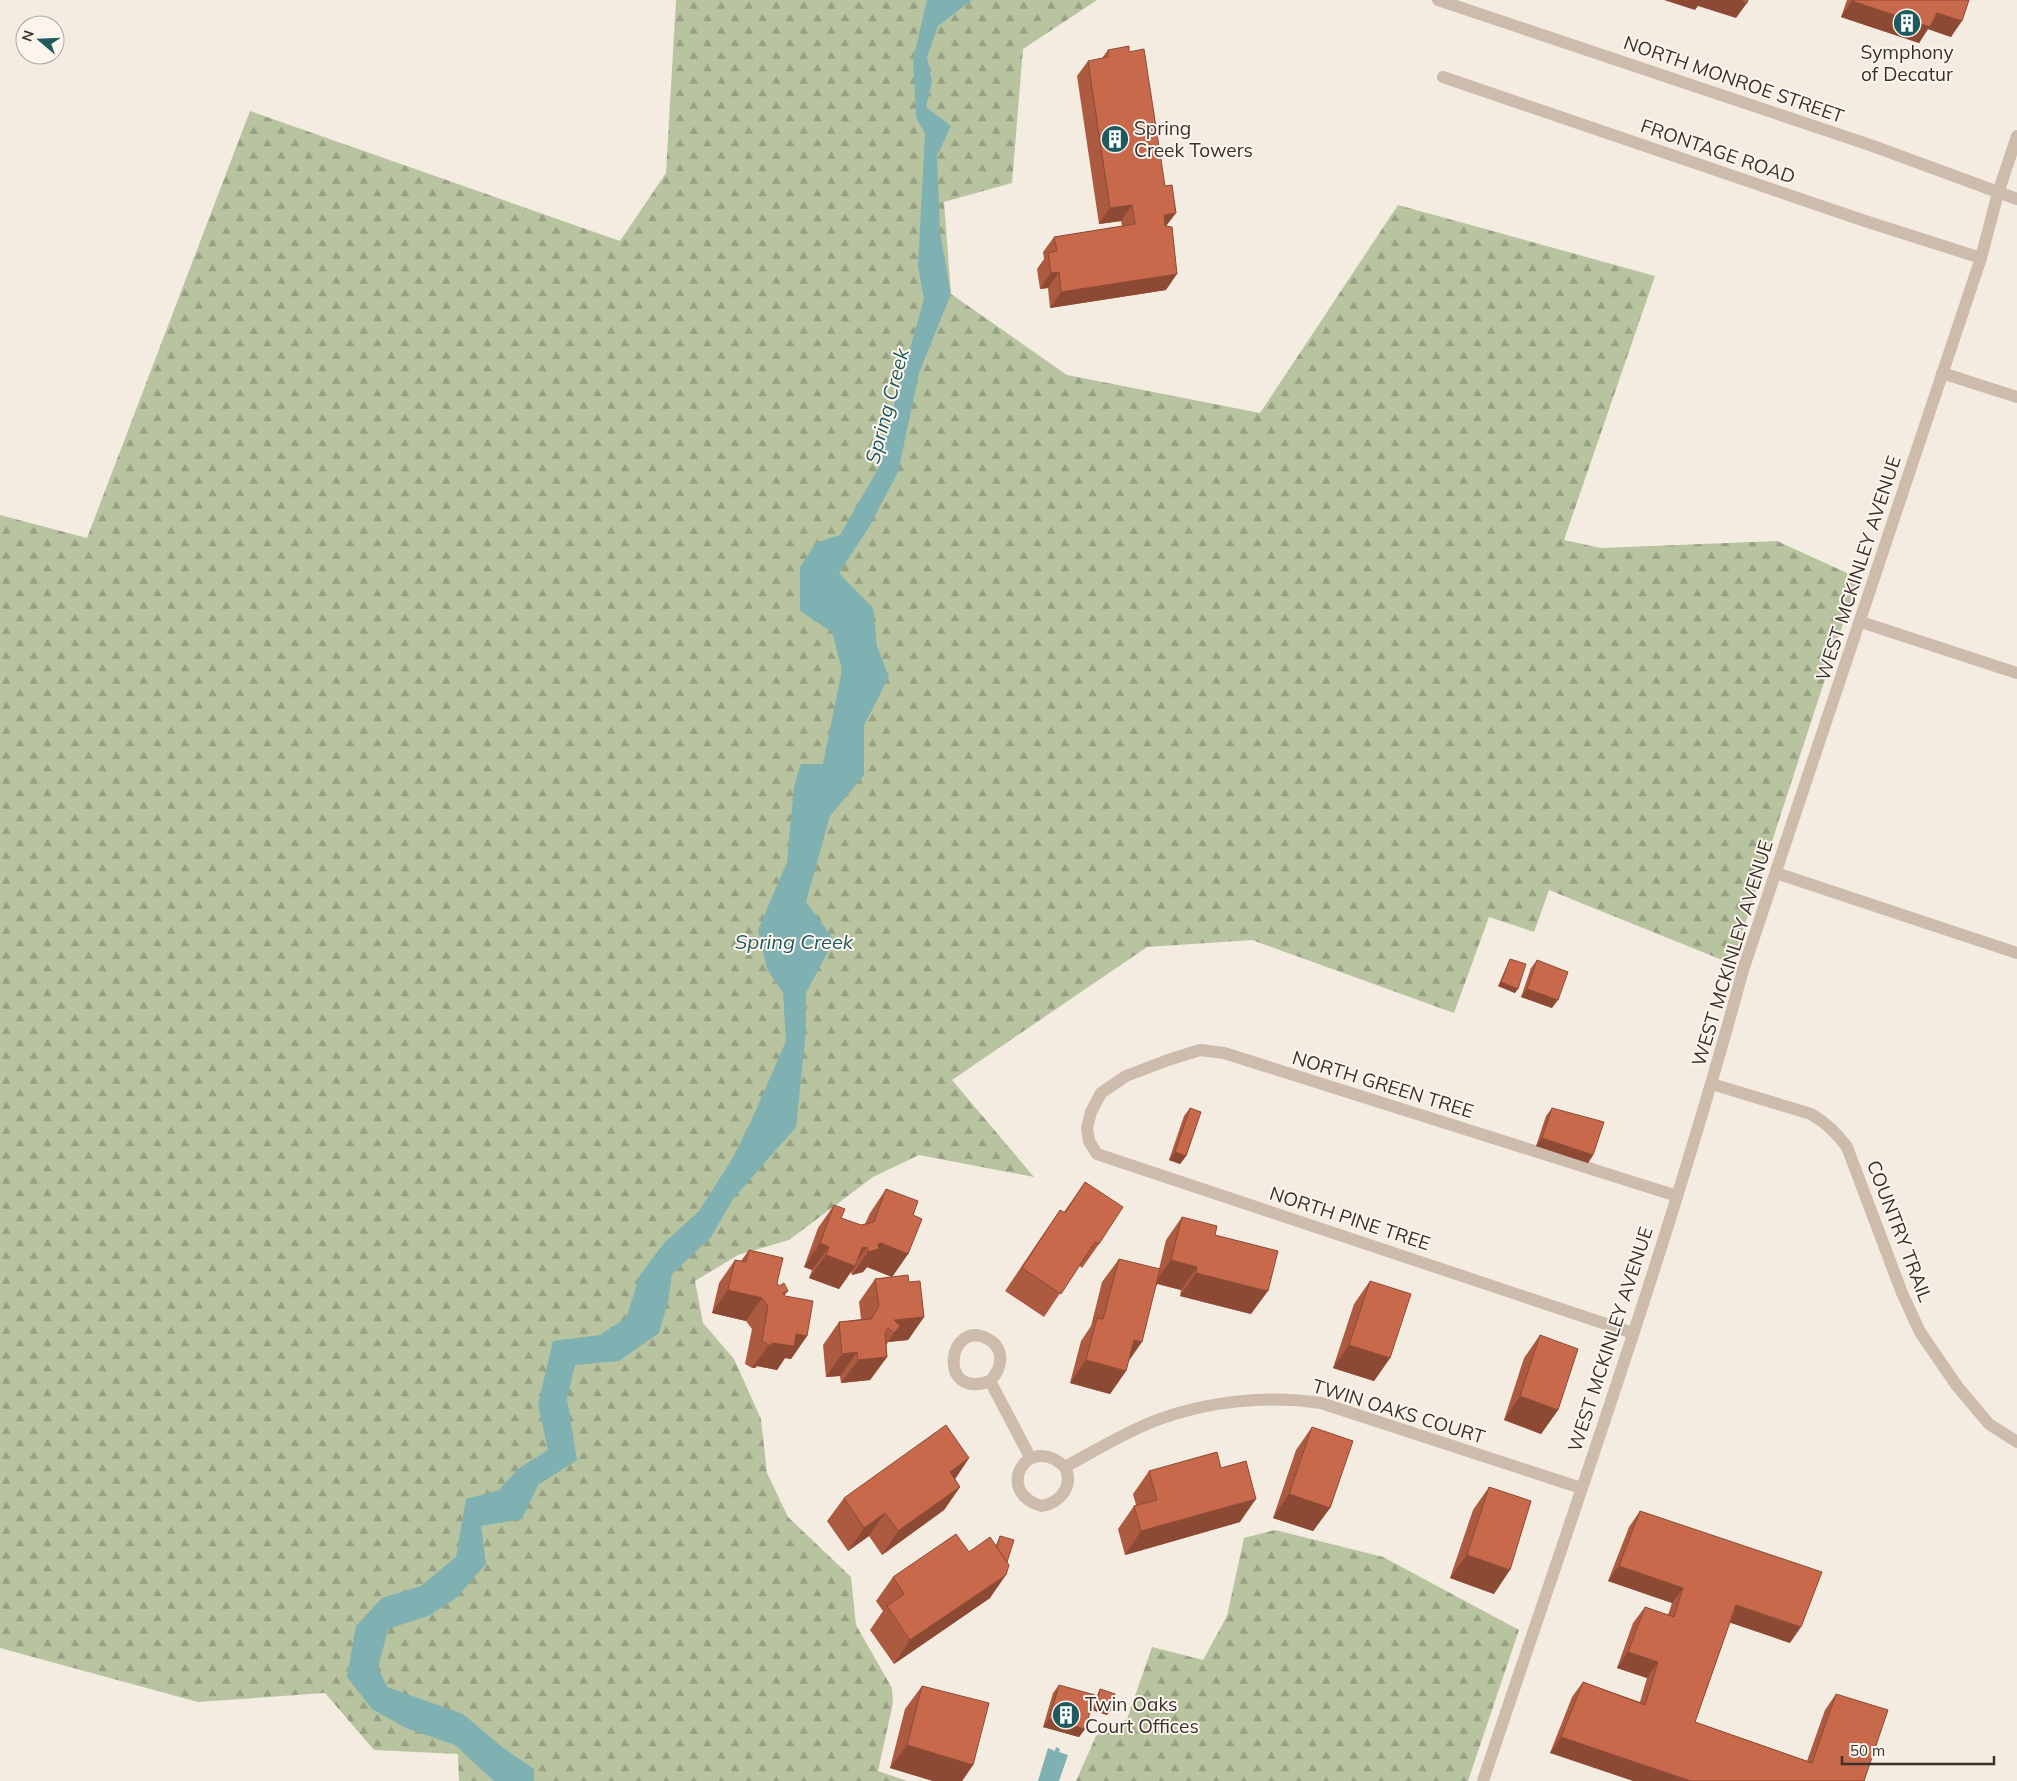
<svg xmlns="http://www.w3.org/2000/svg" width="2017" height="1781" viewBox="0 0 2017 1781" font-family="Mulish,sans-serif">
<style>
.forest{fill:url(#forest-firs)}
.water{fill:#7fb0b2}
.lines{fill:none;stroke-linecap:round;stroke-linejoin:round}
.minor{stroke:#cdbbac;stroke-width:12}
.tertiary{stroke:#cdbbac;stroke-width:12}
.wall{fill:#ac5a40}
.shaded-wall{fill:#8c4a34}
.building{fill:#c8694b;stroke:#8c4a34}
.labels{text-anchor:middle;stroke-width:4;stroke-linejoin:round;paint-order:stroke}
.poi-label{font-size:19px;fill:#3b302b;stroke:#fbf5ee;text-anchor:start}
.street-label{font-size:19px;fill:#3b302b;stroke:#fbf5ee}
.water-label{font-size:20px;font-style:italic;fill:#1f5a5e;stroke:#fbf5ee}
</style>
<defs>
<pattern id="forest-firs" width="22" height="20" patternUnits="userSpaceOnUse" patternTransform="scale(1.25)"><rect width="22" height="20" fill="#b8c4a0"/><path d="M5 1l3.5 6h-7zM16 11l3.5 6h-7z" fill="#97a083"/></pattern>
</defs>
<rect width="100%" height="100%" fill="#f4ebe1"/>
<g class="forest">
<path d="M 676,0 L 1097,0 L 1023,49 L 1012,183 L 944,202 L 951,294 L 1067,375 L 1260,413 L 1398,205 L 1655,276 L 1564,540 L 1601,548 L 1777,541 L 1858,578 L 1732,964 L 1549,890 L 1534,932 L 1489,917 L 1454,1013 L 1252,940 L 1147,947 L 952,1080 L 1034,1177 L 919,1155 L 873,1177 L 789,1240 L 738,1255 L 695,1281 L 703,1323 L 734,1359 L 761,1419 L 767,1473 L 788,1517 L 851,1577 L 856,1625 L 892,1688 L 893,1703 L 878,1771 L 907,1781 L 459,1781 L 458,1754 L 374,1750 L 325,1693 L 198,1702 L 0,1648 L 0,515 L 87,538 L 250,111 L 620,241 L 666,173 Z"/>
<path d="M 1275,1530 L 1383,1557 L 1519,1630 L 1468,1781 L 1076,1781 L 1096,1736 L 1127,1719 L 1152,1647 L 1203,1660 L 1227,1616 L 1244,1538 Z"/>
</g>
<g class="water">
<path d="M 927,0 L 972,0 L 938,26 L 927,57 L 932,82 L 926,107 L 951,126 L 937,156 L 940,233 L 951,294 L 919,373 L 898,472 L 869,527 L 839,573 L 873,608 L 877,646 L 889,677 L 864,725 L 864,775 L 830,816 L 806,902 L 834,940 L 806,993 L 806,1030 L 796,1127 L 733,1199 L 711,1237 L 672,1274 L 668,1302 L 659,1333 L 619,1361 L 575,1365 L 567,1399 L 577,1460 L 538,1485 L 522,1519 L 481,1526 L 486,1564 L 456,1598 L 428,1616 L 388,1629 L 378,1668 L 387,1687 L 463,1714 L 502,1747 L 534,1769 L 534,1781 L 494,1781 L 455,1745 L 408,1729 L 372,1709 L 347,1677 L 356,1626 L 382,1598 L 421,1586 L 456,1557 L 466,1499 L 499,1490 L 518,1469 L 548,1450 L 538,1405 L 553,1341 L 600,1335 L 626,1318 L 640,1275 L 664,1243 L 699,1211 L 731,1161 L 749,1126 L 786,1041 L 783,993 L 767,969 L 758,930 L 787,862 L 794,786 L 801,764 L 823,764 L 842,670 L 832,632 L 800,611 L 800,567 L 816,543 L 840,535 L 882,462 L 888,426 L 924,299 L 918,266 L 925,134 L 916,117 L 913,60 Z"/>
<path d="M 1056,1747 L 1060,1749 L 1059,1752 L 1068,1755 L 1059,1781 L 1038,1781 L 1048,1748 L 1055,1751 Z"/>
</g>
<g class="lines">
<g class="minor">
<path d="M 1443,77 L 1865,221 L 1981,258"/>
<path d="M 1942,373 L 2017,397"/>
<path d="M 1861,622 L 2017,673"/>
<path d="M 1776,873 L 2017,953"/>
<path d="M 1712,1084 L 1811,1114 C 1827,1123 1836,1133 1847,1147 L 1902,1293 L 1920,1332 L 1957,1386 L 1989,1424 L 2017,1442"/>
<path d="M 1633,1333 L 1097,1154 L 1089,1141 L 1087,1128 L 1091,1112 L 1101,1093 L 1126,1076 L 1168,1060 L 1200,1050 L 1224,1053 L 1677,1196"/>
<path d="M 990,1381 C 1002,1369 1006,1349 988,1339 C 948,1317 936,1401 990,1381 L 1030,1457"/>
<path d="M 1065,1467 C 1027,1431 993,1493 1042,1506 C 1061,1502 1074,1486 1065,1467 C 1095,1451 1125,1432 1157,1420 C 1208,1401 1267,1395 1321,1403 L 1581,1488"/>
<path d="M 1483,1781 C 1573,1512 1669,1244 1743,970 L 1981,258 L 1998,193 L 2017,136"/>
</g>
<path class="tertiary" d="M 1438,0 L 1870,145 L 2017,199"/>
</g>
<g class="wall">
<path d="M 1847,0 L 1969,0 L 1951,37 L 1928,29 L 1919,43 L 1841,17 Z"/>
<path d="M 1108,50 L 1129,52 L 1166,226 L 1166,290 L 1050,308 L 1048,288 L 1040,289 L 1037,269 L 1044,259 L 1043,252 L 1054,237 L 1122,226 L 1121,221 L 1099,224 L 1077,76 L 1088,61 L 1102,58 Z"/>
<path d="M 1510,959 L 1515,993 L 1498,986 L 1508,963 Z"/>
<path d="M 1537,960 L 1552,1008 L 1521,997 L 1531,968 Z"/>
<path d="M 1190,1108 L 1186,1156 L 1180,1164 L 1169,1160 L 1184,1116 Z"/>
<path d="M 1552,1108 L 1593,1155 L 1588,1163 L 1536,1146 L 1546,1116 Z"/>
<path d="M 1085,1182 L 1099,1244 L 1082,1268 L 1079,1265 L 1044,1317 L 1005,1291 L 1044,1233 L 1060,1210 L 1064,1212 Z"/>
<path d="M 886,1189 L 913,1215 L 908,1254 L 892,1277 L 909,1282 L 924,1317 L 908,1340 L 888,1342 L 886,1346 L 887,1357 L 870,1380 L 841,1383 L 840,1376 L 826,1377 L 823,1345 L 839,1322 L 861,1319 L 859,1302 L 875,1279 L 892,1277 L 867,1267 L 863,1272 L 852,1275 L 851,1272 L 839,1289 L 809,1278 L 812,1270 L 804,1267 L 818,1228 L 834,1205 L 841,1218 L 861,1225 L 865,1224 L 870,1213 Z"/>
<path d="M 1182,1217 L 1215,1235 L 1251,1314 L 1180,1296 L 1181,1290 L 1157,1284 L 1128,1361 L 1126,1371 L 1110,1394 L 1070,1383 L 1081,1341 L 1091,1326 L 1102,1282 L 1119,1259 L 1159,1269 L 1166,1240 Z"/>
<path d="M 749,1250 L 777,1283 L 779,1286 L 788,1291 L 784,1296 L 807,1336 L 791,1359 L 785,1358 L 777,1370 L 757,1366 L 755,1368 L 752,1368 L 745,1364 L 752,1329 L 746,1321 L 712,1313 L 719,1283 L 735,1260 L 741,1261 Z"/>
<path d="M 1370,1281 L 1390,1358 L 1374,1381 L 1333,1368 L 1354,1304 Z"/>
<path d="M 1540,1335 L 1558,1410 L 1541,1434 L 1504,1420 L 1524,1358 Z"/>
<path d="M 1312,1427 L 1330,1508 L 1313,1531 L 1273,1518 L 1296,1450 Z"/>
<path d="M 969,1458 L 955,1479 L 960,1487 L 944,1510 L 882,1555 L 869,1536 L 848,1551 L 827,1521 L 844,1498 Z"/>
<path d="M 1221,1468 L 1240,1522 L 1125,1555 L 1118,1529 L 1134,1506 L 1136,1505 L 1133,1494 L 1149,1471 Z"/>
<path d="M 1489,1487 L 1494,1594 L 1450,1578 L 1473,1510 Z"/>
<path d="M 1640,1511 L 1790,1643 L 1730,1622 L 1695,1722 L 1807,1761 L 1825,1710 L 1836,1694 L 1864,1781 L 1550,1753 L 1572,1697 L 1583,1682 L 1640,1702 L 1647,1678 L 1617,1668 L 1633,1623 L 1645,1607 L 1668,1615 L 1672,1603 L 1608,1581 L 1629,1527 Z"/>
<path d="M 1000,1536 L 990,1598 L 894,1664 L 870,1630 L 883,1611 L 876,1601 L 893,1577 L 969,1552 L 996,1545 L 998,1540 Z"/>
<path d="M 1059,1685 L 1085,1729 L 1079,1737 L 1043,1727 L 1053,1693 Z"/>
<path d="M 922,1686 L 973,1765 L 962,1781 L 933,1781 L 890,1768 L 905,1709 Z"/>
<path d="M 1100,1689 L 1110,1711 L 1107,1715 L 1092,1710 L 1098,1693 Z"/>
</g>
<g class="shaded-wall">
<path d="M 1664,0 L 1739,0 L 1747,3 L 1736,18 L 1698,6 L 1695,10 Z"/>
<path d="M 1852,1 L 1937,13 L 1962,21 L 1951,37 L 1928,29 L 1919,43 L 1841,17 Z"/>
<path d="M 1132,205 L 1121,221 L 1099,224 L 1110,208 Z"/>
<path d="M 1176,213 L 1164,229 L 1164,215 Z"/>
<path d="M 1059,272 L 1048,288 L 1040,289 L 1051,273 Z"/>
<path d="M 1177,274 L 1166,290 L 1050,308 L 1061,292 Z"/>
<path d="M 1501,982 L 1518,989 L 1515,993 L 1498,986 Z"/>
<path d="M 1527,989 L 1558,1000 L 1552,1008 L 1521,997 Z"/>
<path d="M 1542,1138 L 1593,1155 L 1588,1163 L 1536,1146 Z"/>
<path d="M 1175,1152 L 1186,1156 L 1180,1164 L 1169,1160 Z"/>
<path d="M 820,1243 L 829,1247 L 812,1270 L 804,1267 Z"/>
<path d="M 881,1243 L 908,1254 L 892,1277 L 867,1267 L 863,1272 L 852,1275 L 868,1252 L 878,1244 Z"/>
<path d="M 867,1247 L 854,1265 L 855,1266 L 839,1289 L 809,1278 L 826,1255 Z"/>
<path d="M 1171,1260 L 1197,1267 L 1181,1290 L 1155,1283 Z"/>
<path d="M 1196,1273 L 1268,1291 L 1251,1314 L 1180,1296 Z"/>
<path d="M 728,1290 L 762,1298 L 746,1321 L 712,1313 Z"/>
<path d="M 924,1317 L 908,1340 L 888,1342 L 878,1356 L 894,1333 L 894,1320 Z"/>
<path d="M 796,1334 L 807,1336 L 791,1359 L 785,1358 L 777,1370 L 757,1366 L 755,1368 L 752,1368 L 769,1345 L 772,1343 Z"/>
<path d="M 1134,1340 L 1142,1342 L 1126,1365 Z"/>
<path d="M 1349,1345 L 1390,1358 L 1374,1381 L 1333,1368 Z"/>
<path d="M 857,1352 L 840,1376 L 826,1377 L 842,1354 Z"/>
<path d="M 887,1357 L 870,1380 L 841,1383 L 858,1360 Z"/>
<path d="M 1086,1360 L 1126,1371 L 1110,1394 L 1070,1383 Z"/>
<path d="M 1520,1396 L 1558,1410 L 1541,1434 L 1504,1420 Z"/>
<path d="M 969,1458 L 953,1482 L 950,1472 Z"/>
<path d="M 960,1487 L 944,1510 L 882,1555 L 898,1531 Z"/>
<path d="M 1289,1494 L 1330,1508 L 1313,1531 L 1273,1518 Z"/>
<path d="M 1256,1499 L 1240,1522 L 1125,1555 L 1141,1531 Z"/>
<path d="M 885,1513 L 869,1536 L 848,1551 L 864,1528 Z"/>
<path d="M 1467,1555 L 1510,1570 L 1494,1594 L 1450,1578 Z"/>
<path d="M 1619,1566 L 1683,1588 L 1672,1603 L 1608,1581 Z"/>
<path d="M 1006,1575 L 990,1598 L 894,1664 L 910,1640 Z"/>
<path d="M 1736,1605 L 1801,1627 L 1790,1643 L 1725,1621 Z"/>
<path d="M 1628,1652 L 1658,1662 L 1647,1678 L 1617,1668 Z"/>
<path d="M 1095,1706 L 1110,1711 L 1107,1715 L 1092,1710 Z"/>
<path d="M 1049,1719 L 1085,1729 L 1079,1737 L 1043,1727 Z"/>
<path d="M 1561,1737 L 1691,1781 L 1633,1781 L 1550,1753 Z"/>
<path d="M 907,1745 L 973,1765 L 962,1781 L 933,1781 L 890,1768 Z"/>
</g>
<g class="building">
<path d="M 1739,0 L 1748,0 L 1747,3 Z"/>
<path d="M 1853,0 L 1969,0 L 1962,21 L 1937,13 L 1930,27 L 1852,1 Z"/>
<path d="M 1129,46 L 1129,52 L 1144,49 L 1165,186 L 1172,185 L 1176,213 L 1164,215 L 1165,226 L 1172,227 L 1177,274 L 1061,292 L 1059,272 L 1051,273 L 1048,253 L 1057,251 L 1054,237 L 1135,224 L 1132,205 L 1110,208 L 1088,61 L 1108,57 L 1108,50 Z"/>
<path d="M 1510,959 L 1526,964 L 1518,989 L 1501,982 Z"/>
<path d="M 1537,960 L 1568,972 L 1558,1000 L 1527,989 Z"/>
<path d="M 1190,1108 L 1201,1112 L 1186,1156 L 1175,1152 Z"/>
<path d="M 1552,1108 L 1604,1122 L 1593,1155 L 1542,1138 Z"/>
<path d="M 1085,1182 L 1123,1207 L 1099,1244 L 1095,1242 L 1061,1294 L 1022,1268 L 1060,1210 L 1065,1213 Z"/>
<path d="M 886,1189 L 918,1201 L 913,1215 L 922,1219 L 908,1254 L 881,1243 L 878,1244 L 879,1249 L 868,1252 L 867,1247 L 862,1248 L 855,1266 L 826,1255 L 829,1247 L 820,1243 L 834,1205 L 845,1209 L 841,1218 L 861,1225 L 874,1222 Z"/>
<path d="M 1182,1217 L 1217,1226 L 1215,1235 L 1278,1251 L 1268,1291 L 1196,1273 L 1197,1267 L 1171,1260 Z"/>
<path d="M 749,1250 L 783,1258 L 777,1283 L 779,1286 L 784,1283 L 788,1291 L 783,1293 L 785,1296 L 813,1301 L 807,1336 L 796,1334 L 794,1346 L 772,1343 L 772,1345 L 769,1345 L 762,1341 L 768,1306 L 762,1298 L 728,1290 L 735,1260 L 746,1262 Z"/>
<path d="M 1119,1259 L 1160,1269 L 1142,1342 L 1134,1340 L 1126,1371 L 1086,1360 L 1097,1318 L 1103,1319 Z"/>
<path d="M 908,1275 L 909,1282 L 920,1281 L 924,1317 L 894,1320 L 900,1326 L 894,1333 L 888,1328 L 885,1333 L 887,1357 L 858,1360 L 857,1352 L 842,1354 L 839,1322 L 871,1319 L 879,1306 L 875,1279 Z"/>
<path d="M 1370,1281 L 1411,1294 L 1390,1358 L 1349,1345 Z"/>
<path d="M 1540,1335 L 1578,1349 L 1558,1410 L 1520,1396 Z"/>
<path d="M 946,1425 L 969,1458 L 950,1472 L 960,1487 L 898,1531 L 885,1513 L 864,1528 L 844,1498 Z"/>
<path d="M 1312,1427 L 1353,1441 L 1330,1508 L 1289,1494 Z"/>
<path d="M 1217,1452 L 1221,1468 L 1246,1461 L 1256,1499 L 1141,1531 L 1134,1506 L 1157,1500 L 1149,1471 Z"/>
<path d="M 1489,1487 L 1531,1501 L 1510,1570 L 1467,1555 Z"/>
<path d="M 1640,1511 L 1822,1572 L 1801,1627 L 1736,1605 L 1695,1722 L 1812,1763 L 1836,1694 L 1888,1710 L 1864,1781 L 1691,1781 L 1561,1737 L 1583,1682 L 1645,1705 L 1658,1662 L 1628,1652 L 1645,1607 L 1674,1617 L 1683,1588 L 1619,1566 Z"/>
<path d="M 956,1534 L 969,1552 L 990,1537 L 1009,1565 L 1006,1575 L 910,1640 L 887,1606 L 904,1594 L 893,1577 Z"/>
<path d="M 1000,1536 L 1014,1540 L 1007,1562 L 997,1547 Z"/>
<path d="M 1059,1685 L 1095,1695 L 1085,1729 L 1049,1719 Z"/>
<path d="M 922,1686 L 989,1703 L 973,1765 L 907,1745 Z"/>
<path d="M 1100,1689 L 1115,1694 L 1110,1711 L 1095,1706 Z"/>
</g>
<defs>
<symbol id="building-disc" viewBox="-11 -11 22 22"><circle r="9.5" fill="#1f5a5e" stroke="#fbf5ee"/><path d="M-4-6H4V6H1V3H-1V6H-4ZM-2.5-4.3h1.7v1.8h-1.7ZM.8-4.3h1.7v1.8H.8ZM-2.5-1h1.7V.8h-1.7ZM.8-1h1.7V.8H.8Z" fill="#fff"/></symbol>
</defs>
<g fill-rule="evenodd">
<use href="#building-disc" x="1891" y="7" width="32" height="32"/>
<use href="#building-disc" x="1099" y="123" width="32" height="32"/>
<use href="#building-disc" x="1050" y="1699" width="32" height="32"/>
</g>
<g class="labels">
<g class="poi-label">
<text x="1907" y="59" text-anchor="middle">Symphony<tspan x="1907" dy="22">of Decatur</tspan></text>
<text x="1134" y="135">Spring<tspan x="1134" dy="22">Creek Towers</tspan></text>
<text x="1085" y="1711">Twin Oaks<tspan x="1085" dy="22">Court Offices</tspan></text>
</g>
<g class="street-label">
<text transform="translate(1734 79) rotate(19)" y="7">NORTH MONROE STREET</text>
<text transform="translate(1718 151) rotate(19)" y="7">FRONTAGE ROAD</text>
<text transform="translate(1858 568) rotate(-72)" y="7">WEST MCKINLEY AVENUE</text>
<text transform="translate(1732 953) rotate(-73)" y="7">WEST MCKINLEY AVENUE</text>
<text transform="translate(1383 1084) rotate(17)" y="7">NORTH GREEN TREE</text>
<text transform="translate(1350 1218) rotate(18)" y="7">NORTH PINE TREE</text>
<text transform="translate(1900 1231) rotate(69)" y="7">COUNTRY TRAIL</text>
<text transform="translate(1610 1339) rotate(-72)" y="7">WEST MCKINLEY AVENUE</text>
<text transform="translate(1399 1411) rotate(17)" y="7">TWIN OAKS COURT</text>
</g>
<g class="water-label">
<text transform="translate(887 406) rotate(-75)" y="7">Spring Creek</text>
<text x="794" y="949">Spring Creek</text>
</g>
</g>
<g transform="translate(40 40) rotate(289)"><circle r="24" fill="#fbf5ee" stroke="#aea6a0"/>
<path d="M0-4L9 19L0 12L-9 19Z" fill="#1f5a5e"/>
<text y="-8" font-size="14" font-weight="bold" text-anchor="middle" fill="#3b302b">N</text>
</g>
<path d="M1842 1756v8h152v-8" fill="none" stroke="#3b302b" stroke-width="2.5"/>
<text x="1850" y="1756" font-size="15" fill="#3b302b" stroke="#fbf5ee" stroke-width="4" paint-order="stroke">50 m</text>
</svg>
